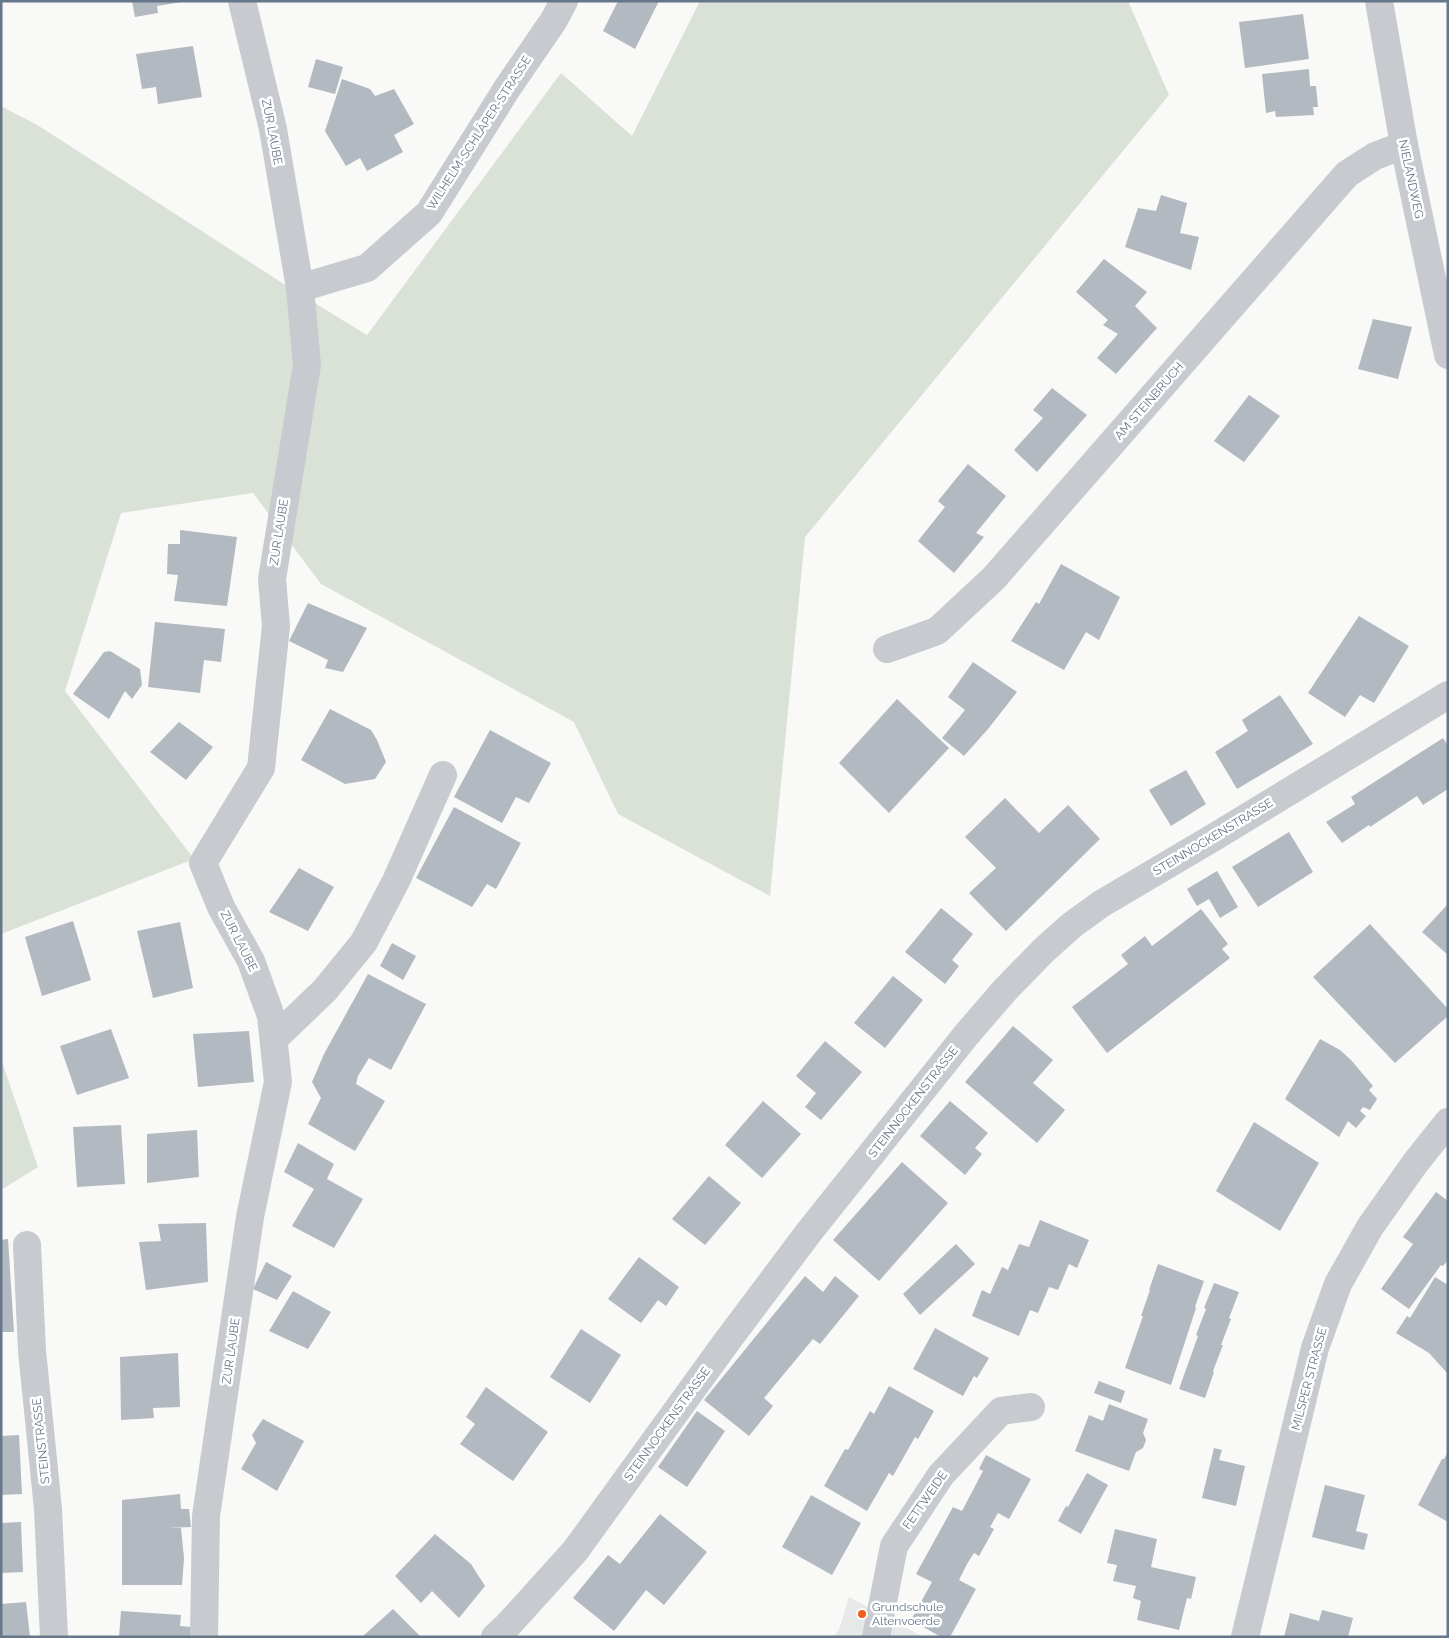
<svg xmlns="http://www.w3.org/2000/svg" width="1449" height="1638" viewBox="0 0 1449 1638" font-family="Raleway,sans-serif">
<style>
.built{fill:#e7e8e8}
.green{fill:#dae2d7}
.building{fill:#b2b9c0}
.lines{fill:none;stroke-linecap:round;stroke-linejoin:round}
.minor{stroke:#c7cacf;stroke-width:28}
.poi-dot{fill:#f35d1d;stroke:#fff;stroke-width:2}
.labels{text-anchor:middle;stroke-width:5;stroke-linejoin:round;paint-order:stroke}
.street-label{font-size:12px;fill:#66778a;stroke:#fff}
.poi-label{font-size:12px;fill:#66778a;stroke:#fff;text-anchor:start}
</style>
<rect width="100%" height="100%" fill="#f9f9f7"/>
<path class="built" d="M 849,1597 L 923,1637 L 833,1637 L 839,1630 Z"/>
<g class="green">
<path d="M 700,1 L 1128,1 L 1169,95 L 805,537 L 770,896 L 618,814 L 574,722 L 321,584 L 253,493 L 121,513 L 65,691 L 194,859 L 1,934 L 1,106 L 39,126 L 290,288 L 367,335 L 561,73 L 632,136 Z"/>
<path d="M 1,1059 L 38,1167 L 1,1190 Z"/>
</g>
<g class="building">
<path d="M 132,1 L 182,1 L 182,2 L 157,6 L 158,13 L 135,17 Z"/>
<path d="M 618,1 L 659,1 L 635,49 L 603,31 Z"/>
<path d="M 1303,14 L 1309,59 L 1245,68 L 1239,22 Z"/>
<path d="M 193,46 L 202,97 L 158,104 L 156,87 L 142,89 L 136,54 Z"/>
<path d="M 316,59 L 343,67 L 335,94 L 308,87 Z"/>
<path d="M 1309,69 L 1310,86 L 1316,86 L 1318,107 L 1313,107 L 1314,115 L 1276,117 L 1275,111 L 1266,113 L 1262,74 Z"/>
<path d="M 342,79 L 370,89 L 375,96 L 394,89 L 414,124 L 394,135 L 403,152 L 367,171 L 360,158 L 346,166 L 325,131 Z"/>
<path d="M 1161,195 L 1187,203 L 1180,233 L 1199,237 L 1191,270 L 1125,247 L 1138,208 L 1156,211 Z"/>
<path d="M 1104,259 L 1147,292 L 1135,306 L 1157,328 L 1116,374 L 1097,358 L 1118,334 L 1103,325 L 1108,320 L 1076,292 Z"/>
<path d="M 1373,319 L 1412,327 L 1398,379 L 1358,369 Z"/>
<path d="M 1052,388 L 1087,415 L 1037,472 L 1014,450 L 1043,418 L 1033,410 Z"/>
<path d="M 1249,395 L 1280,416 L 1244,462 L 1214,441 Z"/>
<path d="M 968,464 L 1006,496 L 976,533 L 984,537 L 954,573 L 918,541 L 945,507 L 938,501 Z"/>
<path d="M 180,530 L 237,537 L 227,606 L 174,601 L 178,575 L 167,574 L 168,544 L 180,544 Z"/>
<path d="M 1061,564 L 1120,597 L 1099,640 L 1086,632 L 1064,670 L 1011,641 L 1036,602 L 1039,604 Z"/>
<path d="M 308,603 L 367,628 L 343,672 L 325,668 L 328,660 L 289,641 Z"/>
<path d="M 1359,616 L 1409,646 L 1374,703 L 1360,695 L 1345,717 L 1308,693 Z"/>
<path d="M 155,622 L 225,629 L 221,662 L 204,660 L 200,693 L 148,687 Z"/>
<path d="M 110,651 L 140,669 L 142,685 L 132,699 L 125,691 L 109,719 L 73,694 L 104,652 Z"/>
<path d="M 973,662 L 1017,692 L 988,729 L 964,756 L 942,738 L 965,710 L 948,697 Z"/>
<path d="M 1280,695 L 1313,744 L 1237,789 L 1215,752 L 1248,731 L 1242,720 Z"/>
<path d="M 897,699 L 949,748 L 889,813 L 839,763 Z"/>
<path d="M 330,709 L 371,730 L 377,740 L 386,762 L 375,779 L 345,784 L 301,760 Z"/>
<path d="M 179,722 L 213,747 L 186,780 L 150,752 Z"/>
<path d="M 490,730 L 551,763 L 529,803 L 516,797 L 502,823 L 454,797 Z"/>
<path d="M 1443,738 L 1448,746 L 1448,789 L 1423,805 L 1417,796 L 1370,827 L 1369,825 L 1342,843 L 1326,822 L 1355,804 L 1351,797 Z"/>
<path d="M 1186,770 L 1206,804 L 1171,826 L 1149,790 Z"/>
<path d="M 1005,798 L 1039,833 L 1068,805 L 1100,839 L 1006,931 L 969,893 L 996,868 L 965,837 Z"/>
<path d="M 454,807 L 521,843 L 496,889 L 487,884 L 472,907 L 416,878 Z"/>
<path d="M 1289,832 L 1313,872 L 1258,907 L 1232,867 Z"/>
<path d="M 299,868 L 334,887 L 308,931 L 269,912 Z"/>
<path d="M 1217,871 L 1238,907 L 1220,918 L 1209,899 L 1197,906 L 1187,889 Z"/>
<path d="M 1448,904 L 1448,955 L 1422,932 Z"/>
<path d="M 941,908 L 973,934 L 952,960 L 959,966 L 945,984 L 905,952 Z"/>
<path d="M 1201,909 L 1228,944 L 1222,949 L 1230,958 L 1107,1053 L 1072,1007 L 1128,964 L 1121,955 L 1145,936 L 1152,946 Z"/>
<path d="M 73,921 L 91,980 L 42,996 L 25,937 Z"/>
<path d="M 180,922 L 193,988 L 153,998 L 137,931 Z"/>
<path d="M 1370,924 L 1448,1009 L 1448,1016 L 1395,1063 L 1313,977 Z"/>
<path d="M 392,943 L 416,956 L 403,980 L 380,966 Z"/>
<path d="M 368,974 L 426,1004 L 391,1070 L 369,1058 L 358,1076 L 356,1084 L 385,1101 L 355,1151 L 308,1124 L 321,1098 L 312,1082 L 324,1054 Z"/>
<path d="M 893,976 L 923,1000 L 885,1048 L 854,1023 Z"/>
<path d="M 1013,1026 L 1053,1060 L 1033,1083 L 1065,1110 L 1037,1143 L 965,1082 Z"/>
<path d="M 111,1029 L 129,1078 L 77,1095 L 60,1046 Z"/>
<path d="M 249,1031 L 254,1082 L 198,1087 L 193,1034 Z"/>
<path d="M 1320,1039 L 1340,1050 L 1351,1060 L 1373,1086 L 1369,1090 L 1377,1099 L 1370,1110 L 1363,1107 L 1360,1111 L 1366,1116 L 1356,1128 L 1348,1121 L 1339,1137 L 1285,1099 Z"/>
<path d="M 825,1041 L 862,1072 L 821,1120 L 805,1107 L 816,1093 L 796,1076 Z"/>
<path d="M 763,1101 L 801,1134 L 762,1178 L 725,1145 Z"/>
<path d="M 950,1101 L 988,1133 L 975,1148 L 982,1154 L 965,1175 L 920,1136 Z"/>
<path d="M 1254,1122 L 1319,1163 L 1280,1231 L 1216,1191 Z"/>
<path d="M 121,1125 L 125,1184 L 77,1187 L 73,1127 Z"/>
<path d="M 197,1130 L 199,1177 L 147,1183 L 147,1134 Z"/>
<path d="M 298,1143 L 334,1164 L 327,1179 L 363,1199 L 334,1248 L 292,1226 L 314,1189 L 284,1172 Z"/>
<path d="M 902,1162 L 948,1203 L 879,1281 L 833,1240 Z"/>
<path d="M 709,1176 L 741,1203 L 705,1245 L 672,1219 Z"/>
<path d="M 1436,1192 L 1448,1201 L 1448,1260 L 1443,1266 L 1441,1265 L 1409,1309 L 1381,1289 L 1413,1244 L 1403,1237 Z"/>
<path d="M 1040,1220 L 1089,1240 L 1077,1268 L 1069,1264 L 1058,1290 L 1049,1287 L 1038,1313 L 1030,1310 L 1019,1336 L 972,1316 L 982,1290 L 990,1294 L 1002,1267 L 1008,1270 L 1019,1244 L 1029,1247 Z"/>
<path d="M 206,1223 L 208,1282 L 146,1290 L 139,1242 L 161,1241 L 158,1224 Z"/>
<path d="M 8,1239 L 14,1332 L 1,1332 L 1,1240 Z"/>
<path d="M 956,1244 L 975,1264 L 920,1315 L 903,1294 Z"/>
<path d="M 639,1257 L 679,1287 L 666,1306 L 658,1300 L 641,1323 L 608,1299 Z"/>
<path d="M 266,1262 L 292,1276 L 277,1300 L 253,1289 Z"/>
<path d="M 1158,1264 L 1204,1281 L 1195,1307 L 1196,1308 L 1171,1385 L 1125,1368 L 1143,1316 L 1141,1316 L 1150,1290 L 1149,1290 Z"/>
<path d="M 805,1276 L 823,1292 L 835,1276 L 859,1296 L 820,1344 L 813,1339 L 764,1398 L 773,1406 L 749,1436 L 704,1400 Z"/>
<path d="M 1435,1277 L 1448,1285 L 1448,1374 L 1429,1353 L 1396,1333 L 1407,1316 L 1410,1318 Z"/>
<path d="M 1214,1283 L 1239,1292 L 1229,1318 L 1231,1319 L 1221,1345 L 1223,1345 L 1213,1371 L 1214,1372 L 1205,1398 L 1179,1389 L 1198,1336 L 1196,1335 L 1206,1309 L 1204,1308 Z"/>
<path d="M 293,1291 L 331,1312 L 308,1349 L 269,1331 Z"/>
<path d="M 935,1328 L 989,1358 L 977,1378 L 974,1376 L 963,1396 L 913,1369 Z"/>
<path d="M 581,1329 L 621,1355 L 590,1403 L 550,1377 Z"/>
<path d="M 178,1353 L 180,1407 L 153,1408 L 154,1418 L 121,1420 L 120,1357 Z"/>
<path d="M 1099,1381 L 1125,1391 L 1121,1403 L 1094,1393 Z"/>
<path d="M 889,1386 L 934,1411 L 918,1439 L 915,1437 L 893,1476 L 889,1473 L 867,1511 L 824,1486 L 845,1449 L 848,1450 L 870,1411 L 874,1414 Z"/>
<path d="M 486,1387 L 548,1432 L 513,1481 L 460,1444 L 475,1424 L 466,1417 Z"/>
<path d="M 1109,1404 L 1148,1419 L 1143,1433 L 1146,1440 L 1143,1448 L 1136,1452 L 1129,1471 L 1075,1451 L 1089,1415 L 1103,1421 Z"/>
<path d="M 697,1411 L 725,1431 L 687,1487 L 658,1467 Z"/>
<path d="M 263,1419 L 304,1441 L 277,1491 L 241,1469 L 256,1443 L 252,1435 Z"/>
<path d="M 19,1435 L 22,1494 L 1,1495 L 1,1436 Z"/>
<path d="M 1214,1448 L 1222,1450 L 1219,1460 L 1245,1466 L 1236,1506 L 1202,1498 Z"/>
<path d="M 1448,1452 L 1448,1522 L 1418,1505 L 1442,1459 L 1444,1459 Z"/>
<path d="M 986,1455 L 1031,1479 L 1009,1519 L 998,1513 L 990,1527 L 994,1529 L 979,1556 L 974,1553 L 967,1564 L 959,1580 L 976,1589 L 950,1637 L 941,1637 L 911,1620 L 932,1582 L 916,1574 L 953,1507 L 962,1511 L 983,1471 L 979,1469 Z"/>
<path d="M 1087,1473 L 1108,1485 L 1081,1534 L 1058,1521 L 1066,1506 L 1068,1507 Z"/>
<path d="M 1325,1485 L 1365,1495 L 1356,1531 L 1368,1534 L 1364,1550 L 1312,1537 Z"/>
<path d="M 180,1494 L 181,1509 L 189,1509 L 191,1527 L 168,1528 L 181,1528 L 184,1558 L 182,1585 L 122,1585 L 122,1500 Z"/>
<path d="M 811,1495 L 861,1523 L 832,1575 L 782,1547 Z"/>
<path d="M 660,1514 L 707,1552 L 664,1605 L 646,1590 L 614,1631 L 573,1598 L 608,1555 L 620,1564 Z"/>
<path d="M 21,1522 L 23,1572 L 1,1573 L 1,1523 Z"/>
<path d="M 1115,1529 L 1157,1539 L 1151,1567 L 1196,1577 L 1191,1599 L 1187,1598 L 1179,1630 L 1137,1620 L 1141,1601 L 1133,1598 L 1136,1586 L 1113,1581 L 1117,1565 L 1107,1563 Z"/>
<path d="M 435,1534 L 471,1564 L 485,1586 L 459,1618 L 432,1591 L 421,1603 L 395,1576 Z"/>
<path d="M 26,1602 L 30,1637 L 1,1637 L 1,1604 Z"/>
<path d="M 393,1609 L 421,1637 L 362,1637 Z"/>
<path d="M 1322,1610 L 1353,1618 L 1348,1637 L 1284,1637 L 1290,1613 L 1319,1621 Z"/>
<path d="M 121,1611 L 181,1615 L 180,1626 L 191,1627 L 190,1637 L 119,1637 Z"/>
</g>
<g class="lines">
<g class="minor">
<path d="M 1379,1 L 1404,145 L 1448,355"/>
<path d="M 300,288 L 367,268 L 429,213 L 508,87 L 554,20 L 564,1"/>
<path d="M 887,649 L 937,631 L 994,578 L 1347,174 L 1375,156 L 1404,145"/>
<path d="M 274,1039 L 325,990 L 364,942 L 396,881 L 443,775"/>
<path d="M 27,1245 L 32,1351 L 48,1509 L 54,1637"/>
<path d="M 204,1637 L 206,1516 L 250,1217 L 278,1082 L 271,1016 L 251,961 L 221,907 L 203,863 L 261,768 L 276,626 L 272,579 L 307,365 L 300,288 L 273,129 L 242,1"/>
<path d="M 495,1637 L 508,1625 L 575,1551 L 725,1344 L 809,1232 L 967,1034 L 1005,990 L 1044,950 L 1072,925 L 1101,904 L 1216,836 L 1448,695"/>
<path d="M 876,1637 L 894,1546 L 941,1475 L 1001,1411 L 1031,1407"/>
<path d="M 1245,1637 L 1315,1348 L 1338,1284 L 1370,1227 L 1416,1162 L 1448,1122"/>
</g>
</g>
<circle class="poi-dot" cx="862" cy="1614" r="5"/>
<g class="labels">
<g class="street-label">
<text transform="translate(272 132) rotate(79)" y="4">ZUR LAUBE</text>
<text transform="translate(479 133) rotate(-57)" y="4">WILHELM-SCHLÄPER-STRASSE</text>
<text transform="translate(1411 179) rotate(78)" y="4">NIELANDWEG</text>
<text transform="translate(1149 401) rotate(-49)" y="4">AM STEINBRUCH</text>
<text transform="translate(279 532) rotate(-81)" y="4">ZUR LAUBE</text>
<text transform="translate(1213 837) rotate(-31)" y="4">STEINNOCKENSTRASSE</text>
<text transform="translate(239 941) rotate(63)" y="4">ZUR LAUBE</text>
<text transform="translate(913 1102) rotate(-52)" y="4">STEINNOCKENSTRASSE</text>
<text transform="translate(231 1351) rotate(-82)" y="4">ZUR LAUBE</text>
<text transform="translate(1309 1379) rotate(-75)" y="4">MILSPER STRASSE</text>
<text transform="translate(667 1424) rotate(-54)" y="4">STEINNOCKENSTRASSE</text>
<text transform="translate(41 1441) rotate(-96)" y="4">STEINSTRASSE</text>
<text transform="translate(925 1500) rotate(-55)" y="4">FETTWEIDE</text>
</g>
<g class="poi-label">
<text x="872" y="1611">Grundschule<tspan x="872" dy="14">Altenvoerde</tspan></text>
</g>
</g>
<rect width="1449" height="1638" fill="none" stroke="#66778a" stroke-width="5"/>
</svg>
